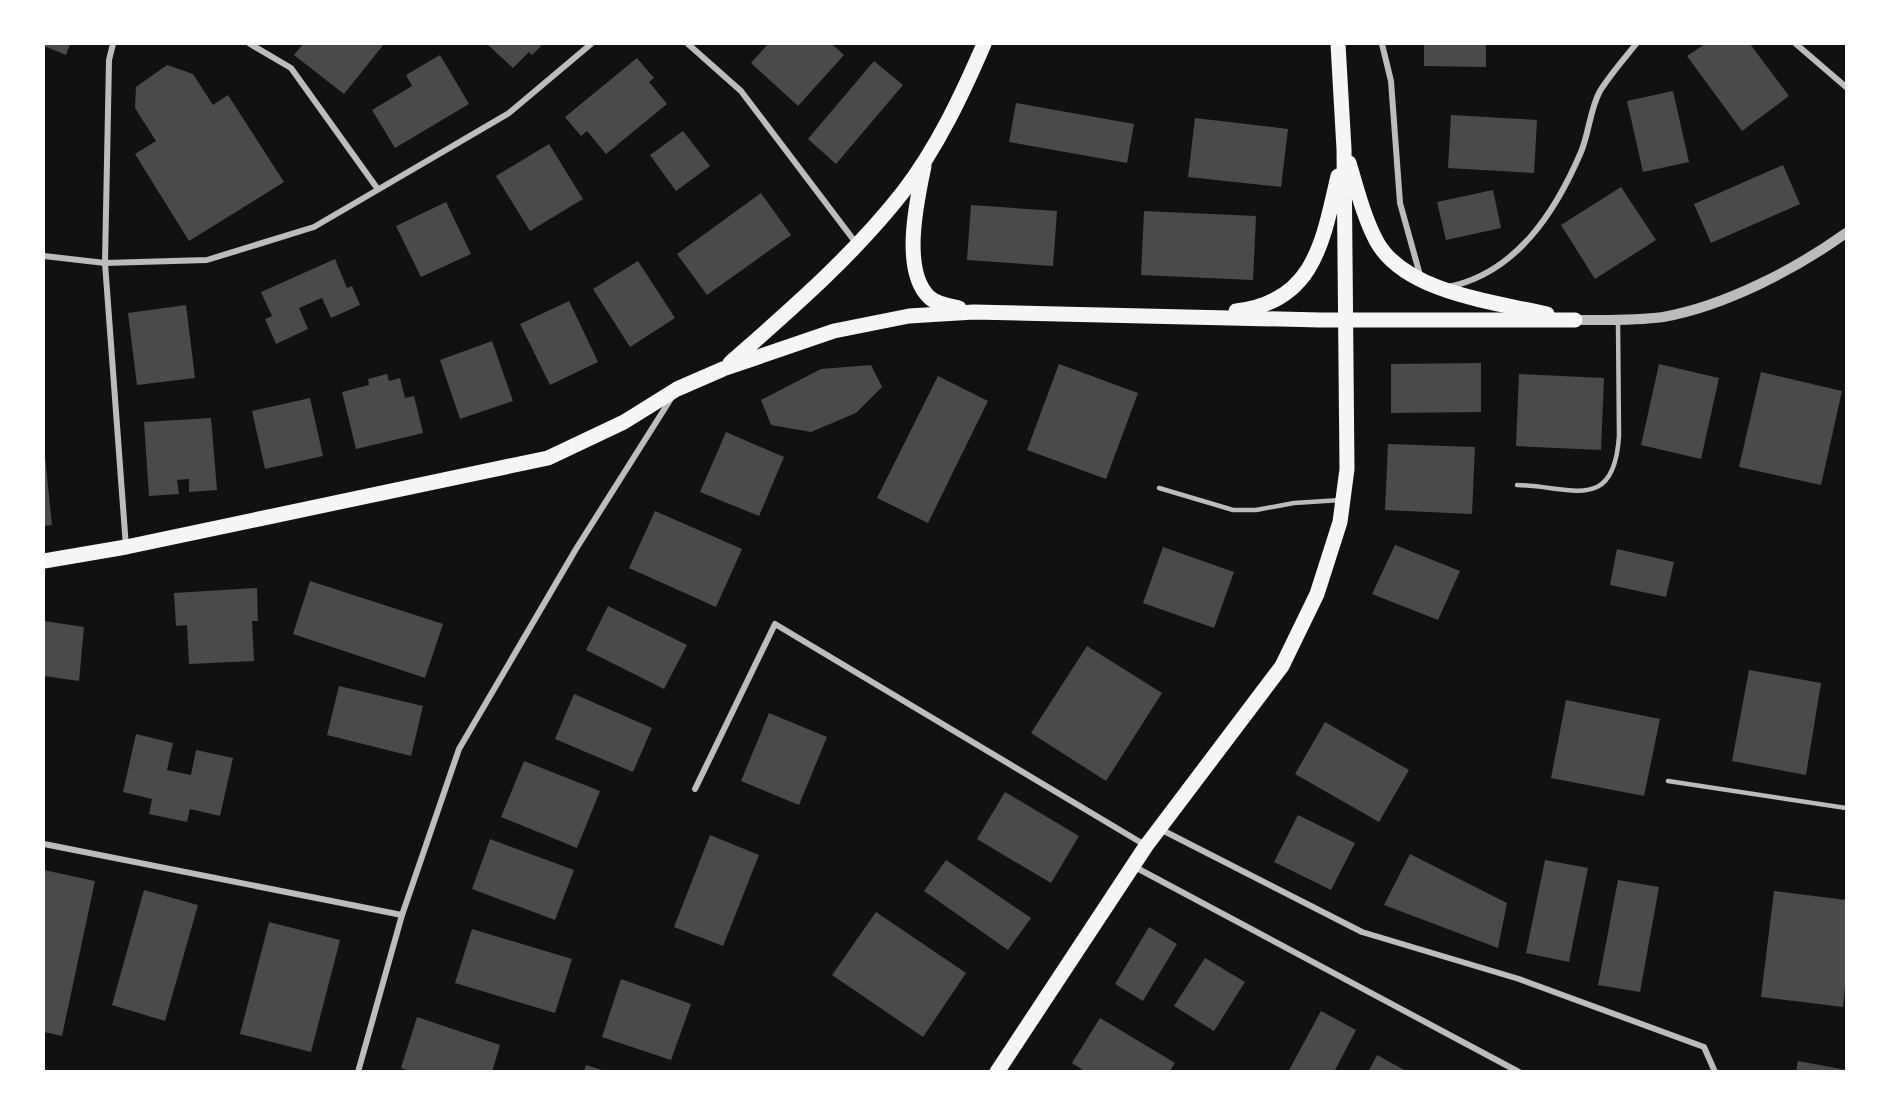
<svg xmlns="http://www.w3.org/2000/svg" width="1890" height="1115" viewBox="0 0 1890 1115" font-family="'Golos Text',sans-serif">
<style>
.building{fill:#4a4a4a}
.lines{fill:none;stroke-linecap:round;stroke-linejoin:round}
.service{stroke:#bcbcbc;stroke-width:4.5}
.minor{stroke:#bcbcbc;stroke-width:6}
.tertiary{stroke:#bcbcbc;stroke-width:10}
.primary{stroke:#f5f5f5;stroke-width:15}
</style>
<rect width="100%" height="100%" fill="#111"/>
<g class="building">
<path d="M 44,44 L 70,44 L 66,55 L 44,46 Z"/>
<path d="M 303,44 L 384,44 L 344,94 L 294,55 Z"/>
<path d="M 487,44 L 543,44 L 532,55 L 529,52 L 513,68 Z"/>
<path d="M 768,44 L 832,44 L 844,55 L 798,106 L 751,63 Z"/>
<path d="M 1424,44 L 1486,44 L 1486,67 L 1424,66 Z"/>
<path d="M 1705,44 L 1750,44 L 1789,96 L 1742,131 L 1687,56 Z"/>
<path d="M 440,55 L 469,104 L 395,148 L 372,110 L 412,86 L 406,75 Z"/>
<path d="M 637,58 L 654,78 L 649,82 L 667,104 L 606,154 L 587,131 L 581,136 L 565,117 Z"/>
<path d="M 874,61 L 903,85 L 836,164 L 808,139 Z"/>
<path d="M 167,65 L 193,74 L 213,105 L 228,95 L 284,182 L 189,241 L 135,154 L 156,141 L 135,108 L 136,87 Z"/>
<path d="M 1673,91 L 1689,162 L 1643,172 L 1627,101 Z"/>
<path d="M 1016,103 L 1134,124 L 1127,163 L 1009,142 Z"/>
<path d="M 1451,115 L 1537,120 L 1534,173 L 1448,168 Z"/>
<path d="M 1195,118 L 1288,129 L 1281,187 L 1188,177 Z"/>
<path d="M 683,131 L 710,166 L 676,191 L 650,155 Z"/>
<path d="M 549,144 L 583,199 L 530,231 L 496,176 Z"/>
<path d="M 1783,165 L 1800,204 L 1711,243 L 1694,204 Z"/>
<path d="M 1621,187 L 1656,240 L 1595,279 L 1561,225 Z"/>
<path d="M 1493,190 L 1501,228 L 1446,240 L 1437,202 Z"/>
<path d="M 761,193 L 791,235 L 707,295 L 677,254 Z"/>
<path d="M 446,202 L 471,254 L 421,277 L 396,226 Z"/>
<path d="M 971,205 L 1057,211 L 1053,266 L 967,260 Z"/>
<path d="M 1144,211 L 1256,216 L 1253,280 L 1141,275 Z"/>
<path d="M 335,259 L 347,288 L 352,286 L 360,305 L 331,318 L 322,298 L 299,308 L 308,329 L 276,344 L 265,319 L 272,316 L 261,292 Z"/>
<path d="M 638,261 L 675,318 L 630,347 L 593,289 Z"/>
<path d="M 569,301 L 598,362 L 550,385 L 520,324 Z"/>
<path d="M 186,305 L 195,378 L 137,385 L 128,313 Z"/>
<path d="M 492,341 L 513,401 L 460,419 L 440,360 Z"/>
<path d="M 1481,363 L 1481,412 L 1391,413 L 1391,364 Z"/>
<path d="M 1059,364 L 1138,393 L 1106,479 L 1027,450 Z"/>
<path d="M 1659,364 L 1719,378 L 1701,459 L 1641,445 Z"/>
<path d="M 871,365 L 882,387 L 856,413 L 811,432 L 771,425 L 761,400 L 821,369 Z"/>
<path d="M 1761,372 L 1842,391 L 1821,485 L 1739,467 Z"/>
<path d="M 387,374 L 389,381 L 400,378 L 405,398 L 414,396 L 423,433 L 356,449 L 342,392 L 369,385 L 368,379 Z"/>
<path d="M 1519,374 L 1604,378 L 1601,450 L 1516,446 Z"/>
<path d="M 938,376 L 988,401 L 928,523 L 877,498 Z"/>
<path d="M 310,398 L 323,456 L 265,469 L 252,411 Z"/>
<path d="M 211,418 L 217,490 L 189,492 L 189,479 L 177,480 L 179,494 L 149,496 L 144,422 Z"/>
<path d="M 726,432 L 784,457 L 759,516 L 700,492 Z"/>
<path d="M 1388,444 L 1475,447 L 1472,514 L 1385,510 Z"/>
<path d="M 44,446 L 52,525 L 44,526 Z"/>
<path d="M 655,511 L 742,549 L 716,607 L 629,568 Z"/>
<path d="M 1395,545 L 1460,571 L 1438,620 L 1372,594 Z"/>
<path d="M 1163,547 L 1234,572 L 1214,628 L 1143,603 Z"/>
<path d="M 1617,549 L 1674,562 L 1666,597 L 1610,585 Z"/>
<path d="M 310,581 L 443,624 L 425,678 L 293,634 Z"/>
<path d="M 257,588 L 258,621 L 252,621 L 254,661 L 189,664 L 187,625 L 176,626 L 174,593 Z"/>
<path d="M 608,606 L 687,645 L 664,689 L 586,650 Z"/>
<path d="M 44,621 L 84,627 L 79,681 L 44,676 Z"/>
<path d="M 1087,646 L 1162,693 L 1106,781 L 1031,733 Z"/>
<path d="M 1749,670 L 1821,683 L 1806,775 L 1732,761 Z"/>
<path d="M 339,686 L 423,706 L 411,756 L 327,735 Z"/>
<path d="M 574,694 L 652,728 L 633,772 L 555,739 Z"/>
<path d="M 1566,700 L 1660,719 L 1644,796 L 1551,778 Z"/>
<path d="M 769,713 L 827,737 L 799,805 L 741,781 Z"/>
<path d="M 1325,722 L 1409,770 L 1379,822 L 1295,774 Z"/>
<path d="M 136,734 L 173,743 L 167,770 L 191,775 L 196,750 L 233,758 L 220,816 L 190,809 L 187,822 L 149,814 L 152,799 L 123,792 Z"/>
<path d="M 524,761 L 600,791 L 577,848 L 501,817 Z"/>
<path d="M 1005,792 L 1079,836 L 1051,883 L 977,839 Z"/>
<path d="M 1298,815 L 1355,843 L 1331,890 L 1274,862 Z"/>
<path d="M 710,835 L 759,855 L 723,946 L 674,927 Z"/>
<path d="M 490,839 L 574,870 L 555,920 L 472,889 Z"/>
<path d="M 1410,854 L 1507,903 L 1498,948 L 1384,905 Z"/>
<path d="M 946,860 L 1031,918 L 1008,950 L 924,891 Z"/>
<path d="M 1545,860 L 1588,868 L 1569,962 L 1526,953 Z"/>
<path d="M 44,870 L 95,881 L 62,1036 L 44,1032 Z"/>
<path d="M 1618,880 L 1659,887 L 1640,992 L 1598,985 Z"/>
<path d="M 144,890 L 198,905 L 165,1021 L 112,1005 Z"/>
<path d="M 1774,891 L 1846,900 L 1846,977 L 1843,1007 L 1761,997 Z"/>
<path d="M 876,912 L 966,973 L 923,1037 L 832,975 Z"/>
<path d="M 269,922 L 340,940 L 311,1052 L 240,1034 Z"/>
<path d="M 1149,927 L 1177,944 L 1143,1001 L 1115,984 Z"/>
<path d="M 472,929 L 572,959 L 555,1013 L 455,983 Z"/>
<path d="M 1205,958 L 1245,982 L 1214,1031 L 1174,1006 Z"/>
<path d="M 621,979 L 691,1004 L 671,1060 L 602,1037 Z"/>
<path d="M 1321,1011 L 1356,1030 L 1334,1072 L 1288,1072 Z"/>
<path d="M 417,1017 L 500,1045 L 492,1072 L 412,1072 L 401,1068 Z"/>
<path d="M 1100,1018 L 1175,1063 L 1169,1072 L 1086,1072 L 1072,1063 Z"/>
<path d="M 1377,1055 L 1408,1072 L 1368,1072 Z"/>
<path d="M 1798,1061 L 1846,1070 L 1846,1072 L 1796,1072 Z"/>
<path d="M 586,1065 L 605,1071 L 605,1072 L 584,1072 Z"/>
</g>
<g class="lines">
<g class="service">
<path d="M 1517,485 C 1571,486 1614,514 1619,436 L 1618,320"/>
<path d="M 1159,488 L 1233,510 L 1256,510 L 1294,503 L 1341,500"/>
<path d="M 1668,781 L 1846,808"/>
</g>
<g class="minor">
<path d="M 113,44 L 109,60 L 105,263 L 126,547"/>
<path d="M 250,44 L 291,68 L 377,188"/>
<path d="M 688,44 L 741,91 L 856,243"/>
<path d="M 1382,44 L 1391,81 L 1400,203 L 1420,275"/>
<path d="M 1796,44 L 1846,87"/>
<path d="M 44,256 L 105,263 L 207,260 L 314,227 L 509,113 L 591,44"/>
<path d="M 1448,287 C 1516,273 1555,213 1581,152 C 1589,133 1590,109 1600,91 C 1610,75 1624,59 1636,44"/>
<path d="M 695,789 L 775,624 L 1145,845"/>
<path d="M 1160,829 L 1362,932 L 1519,979 L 1704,1047 L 1715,1072"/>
<path d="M 44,844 L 402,915"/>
<path d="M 1133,866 L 1519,1072"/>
<path d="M 358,1072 L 402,915 L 459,749 L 576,549 L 672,397"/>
</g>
<path class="tertiary" d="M 1575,320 C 1604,320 1634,321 1663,317 C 1725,306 1796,269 1846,233"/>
<g class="primary">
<path d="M 1349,163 C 1357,189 1364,218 1377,242 C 1406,293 1495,302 1547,314"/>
<path d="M 924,166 C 917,200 901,270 929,297 C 936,304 949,306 959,308"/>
<path d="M 1236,311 C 1315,302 1323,240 1338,176"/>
<path d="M 730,363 C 790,310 853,256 903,192 C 937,148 962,95 984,44"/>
<path d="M 44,561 L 126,547 L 548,458 L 624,422 L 677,389 L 723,369 L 834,331 L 909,316 L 974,312 L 1320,320 L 1575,320"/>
<path d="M 997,1072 L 1146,846 L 1282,666 L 1317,594 L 1340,522 L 1347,469 L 1344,149 L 1338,44"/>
</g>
</g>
<rect width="1890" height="1115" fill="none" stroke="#ffffff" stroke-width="90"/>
</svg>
